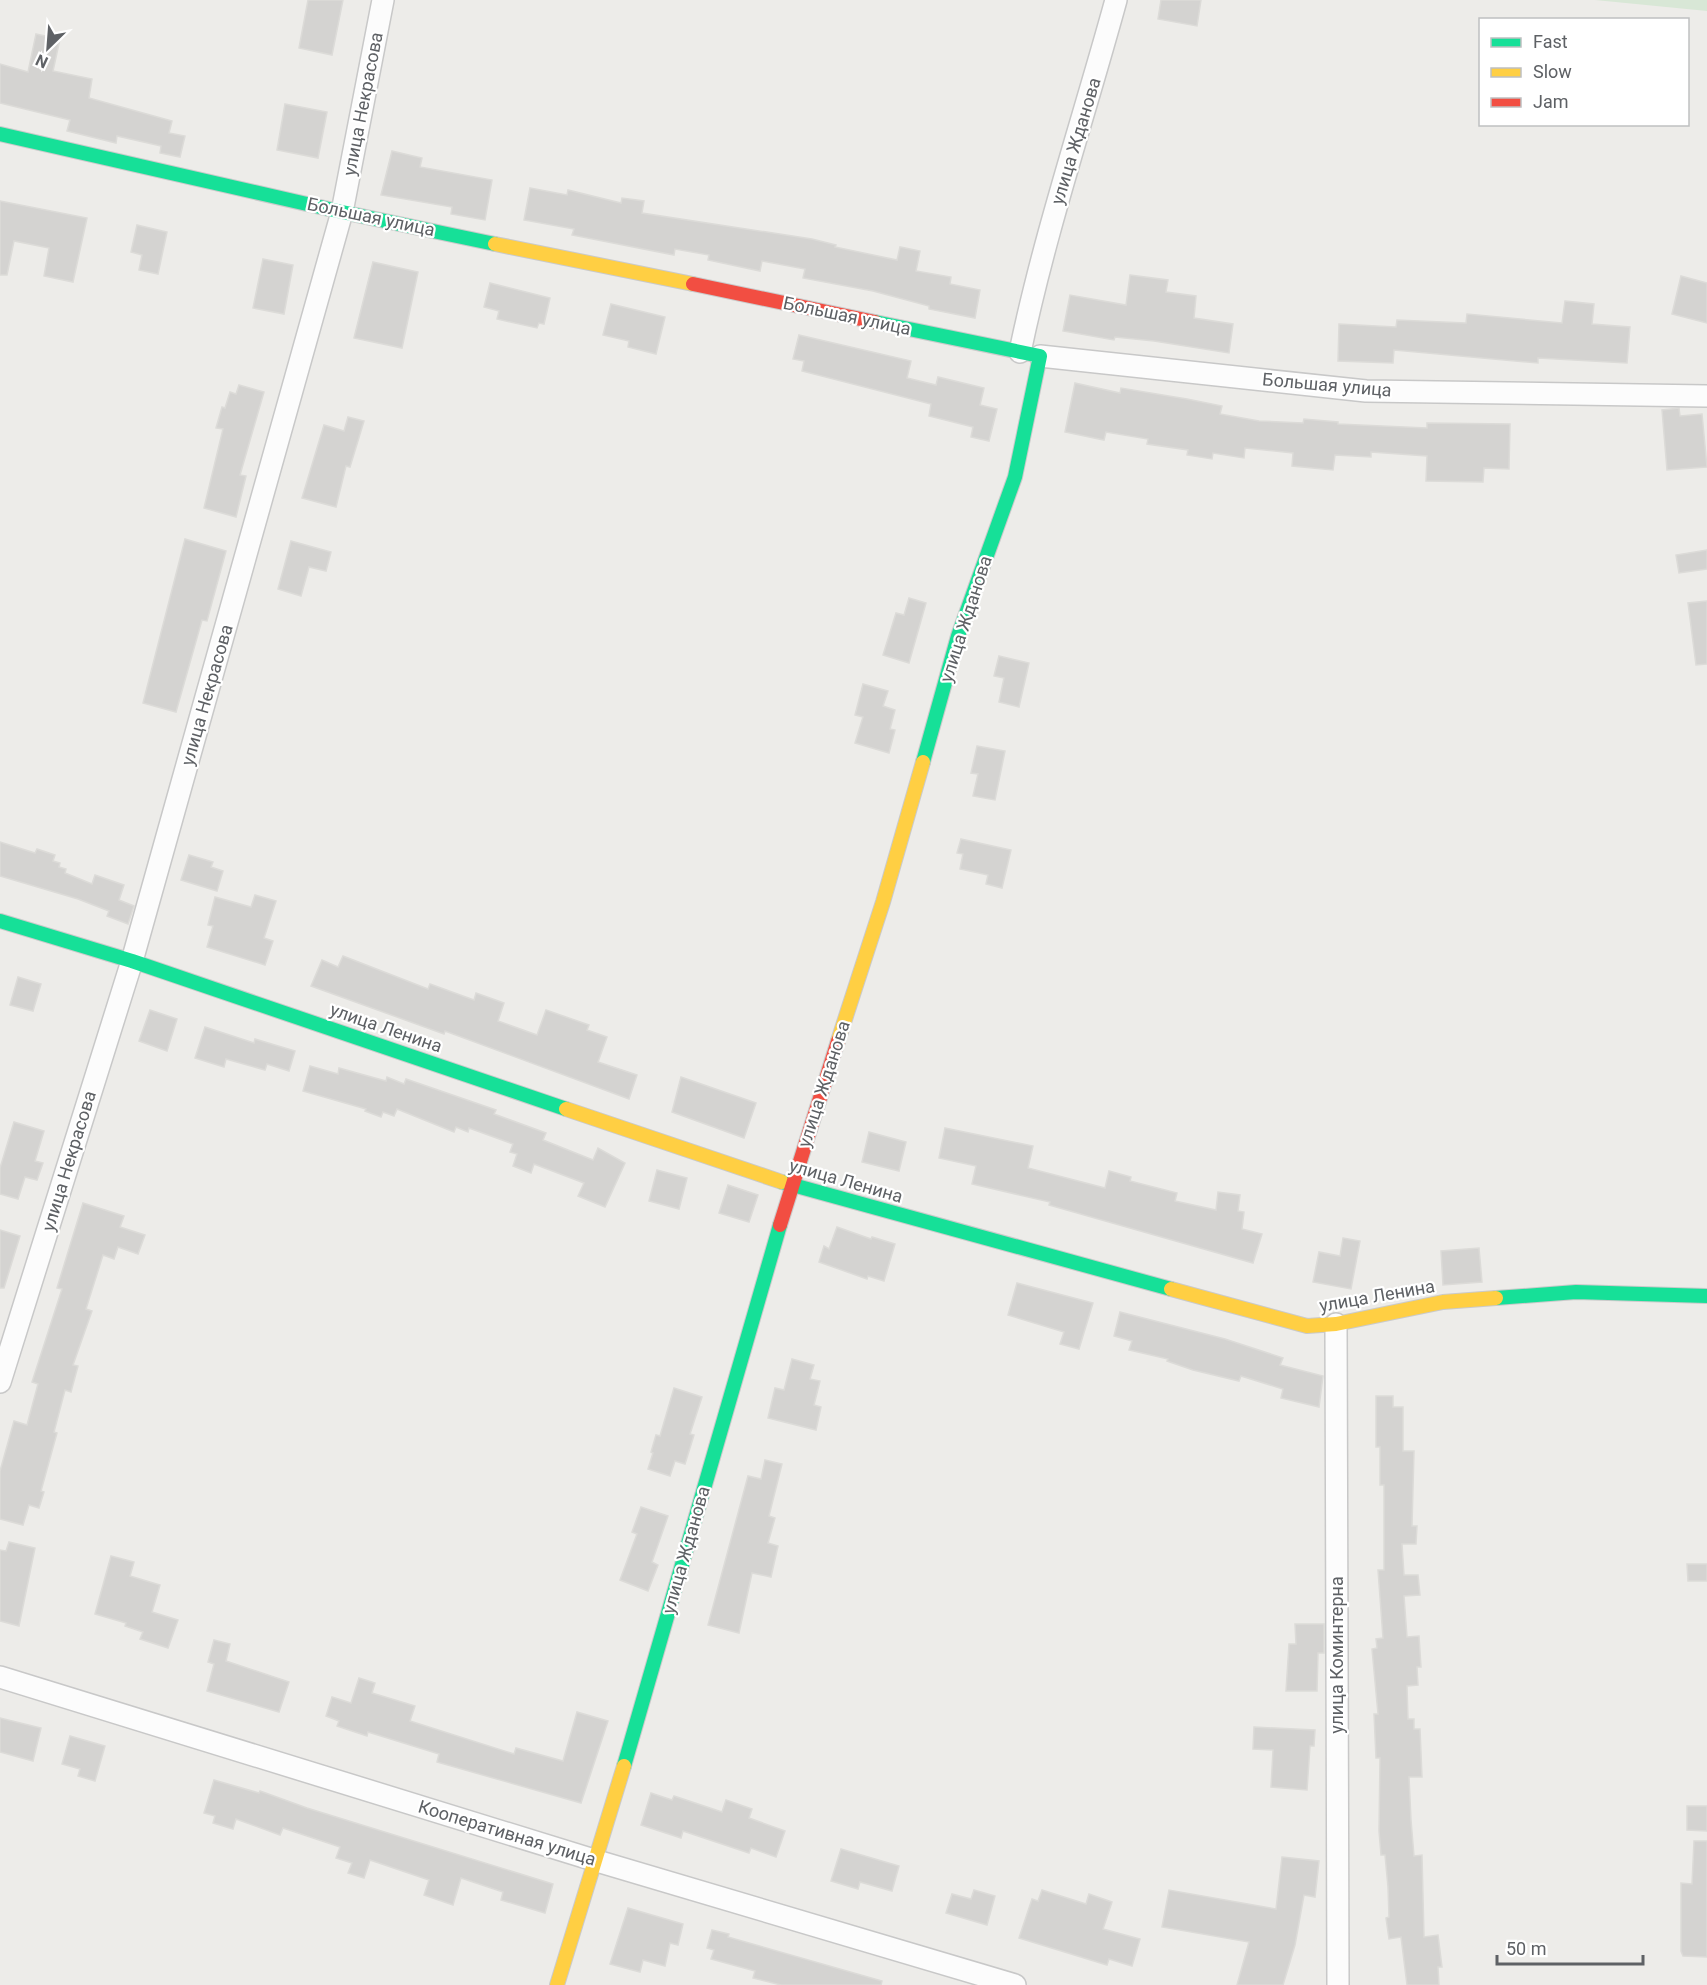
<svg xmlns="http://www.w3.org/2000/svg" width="1707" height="1985" viewBox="0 0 1707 1985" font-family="Roboto,sans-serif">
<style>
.green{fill:#d8e7d6}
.building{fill:#d4d3d1;stroke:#dcdbd8;stroke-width:1.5}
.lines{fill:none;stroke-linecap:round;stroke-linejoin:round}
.street-casing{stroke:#c8c8c8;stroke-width:24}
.fast-casing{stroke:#cacaca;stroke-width:16}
.slow-casing{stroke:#cacaca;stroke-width:16}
.jam-casing{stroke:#cacaca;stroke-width:16}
.street{stroke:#fcfcfc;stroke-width:21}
.fast{stroke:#16e098;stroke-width:14}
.slow{stroke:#ffcf43;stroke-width:14}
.jam{stroke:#f24e42;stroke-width:14}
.labels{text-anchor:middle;stroke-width:4.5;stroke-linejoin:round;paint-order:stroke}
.street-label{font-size:18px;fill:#5e6165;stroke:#fff}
</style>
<rect width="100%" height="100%" fill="#edece9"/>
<path class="green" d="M 1595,0 L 1707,0 L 1707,11 Z"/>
<g class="building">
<path d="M 308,0 L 343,0 L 332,55 L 299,48 Z"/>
<path d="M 1161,0 L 1201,0 L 1197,26 L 1158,19 Z"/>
<path d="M 36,34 L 60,39 L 53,71 L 92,79 L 89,98 L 172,121 L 169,133 L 185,136 L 180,157 L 160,153 L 161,146 L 117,136 L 116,143 L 67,131 L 70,120 L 0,103 L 0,64 L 28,72 Z"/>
<path d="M 285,104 L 327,112 L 318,158 L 277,150 Z"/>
<path d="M 392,151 L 422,158 L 420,167 L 492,180 L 485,220 L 451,214 L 452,207 L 381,195 Z"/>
<path d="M 530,188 L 567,195 L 568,190 L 621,203 L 622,198 L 644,201 L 642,213 L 812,239 L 836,245 L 835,247 L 897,260 L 900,247 L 920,251 L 916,271 L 951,277 L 950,284 L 980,290 L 975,318 L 929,309 L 929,306 L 873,291 L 803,278 L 805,269 L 762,261 L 760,271 L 708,260 L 709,255 L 675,249 L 674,255 L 572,235 L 574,229 L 524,220 Z"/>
<path d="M 0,201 L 87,218 L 73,282 L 44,276 L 49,248 L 14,241 L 7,275 L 0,275 Z"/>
<path d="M 137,225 L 167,232 L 158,274 L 139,270 L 142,255 L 131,252 Z"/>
<path d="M 263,259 L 293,265 L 284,314 L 253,308 Z"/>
<path d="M 373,262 L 418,272 L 402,348 L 354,338 Z"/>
<path d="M 1130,275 L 1168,280 L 1166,292 L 1196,296 L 1194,318 L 1233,324 L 1229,353 L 1154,341 L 1115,337 L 1114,340 L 1063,331 L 1070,295 L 1126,305 Z"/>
<path d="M 1681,276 L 1707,283 L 1707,323 L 1672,314 Z"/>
<path d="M 490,283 L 550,298 L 544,324 L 539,323 L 537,328 L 497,319 L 499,311 L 484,307 Z"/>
<path d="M 1565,301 L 1594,304 L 1592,324 L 1630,327 L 1627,363 L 1538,358 L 1538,363 L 1394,350 L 1393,363 L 1338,361 L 1339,324 L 1396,327 L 1397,320 L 1466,323 L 1467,314 L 1562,323 Z"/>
<path d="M 611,304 L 665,317 L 656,354 L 628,347 L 629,341 L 603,335 Z"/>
<path d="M 799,335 L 911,361 L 907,378 L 936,385 L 938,377 L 984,388 L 980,405 L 997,409 L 989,441 L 971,437 L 973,427 L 929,416 L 931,404 L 802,371 L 804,361 L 793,359 Z"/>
<path d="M 1075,383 L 1120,393 L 1121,388 L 1187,399 L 1222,406 L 1220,414 L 1259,421 L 1303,423 L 1304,419 L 1338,422 L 1338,424 L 1427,428 L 1427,423 L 1510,424 L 1509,469 L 1484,468 L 1483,482 L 1426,481 L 1427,456 L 1371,452 L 1371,457 L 1335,455 L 1333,470 L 1292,466 L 1293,453 L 1245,448 L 1244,458 L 1213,453 L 1212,459 L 1187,455 L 1188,450 L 1147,444 L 1148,439 L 1106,432 L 1104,440 L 1065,432 Z"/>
<path d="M 239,385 L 264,392 L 240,475 L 246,476 L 236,517 L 204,508 L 223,429 L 216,428 L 222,407 L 225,408 L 230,392 L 236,394 Z"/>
<path d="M 1679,408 L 1680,416 L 1702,414 L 1707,467 L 1667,470 L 1662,410 Z"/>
<path d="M 348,417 L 364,421 L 350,467 L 346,466 L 336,507 L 302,498 L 324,425 L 344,431 Z"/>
<path d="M 185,539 L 226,551 L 207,621 L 202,620 L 176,712 L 143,703 Z"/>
<path d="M 291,541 L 331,552 L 326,571 L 309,567 L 301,596 L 278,589 Z"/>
<path d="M 1707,550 L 1707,569 L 1679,573 L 1676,555 Z"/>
<path d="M 909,598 L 926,603 L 909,663 L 883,655 L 896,613 L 904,615 Z"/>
<path d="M 1707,601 L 1707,664 L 1696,665 L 1688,603 Z"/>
<path d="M 999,656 L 1029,663 L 1019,707 L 999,702 L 1004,678 L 994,676 Z"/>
<path d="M 863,684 L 888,691 L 883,706 L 895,710 L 890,729 L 895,730 L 889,753 L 855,743 L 863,717 L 855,715 Z"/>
<path d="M 977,746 L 1005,751 L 995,800 L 973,796 L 978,774 L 971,773 Z"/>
<path d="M 961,839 L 1011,850 L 1002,888 L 986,884 L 988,875 L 960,869 L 963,854 L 957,853 Z"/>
<path d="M 0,842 L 35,853 L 37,849 L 55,855 L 53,861 L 60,863 L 59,867 L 66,869 L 65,873 L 92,884 L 95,875 L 124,885 L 119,900 L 134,906 L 128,924 L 107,916 L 109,911 L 78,899 L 0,876 Z"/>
<path d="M 189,855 L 213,862 L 211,867 L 223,871 L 217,891 L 181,880 Z"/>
<path d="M 255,895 L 276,901 L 264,938 L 273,941 L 265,965 L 207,947 L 213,926 L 208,925 L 215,897 L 251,907 Z"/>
<path d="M 343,956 L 428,989 L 430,984 L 474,1000 L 476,993 L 504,1003 L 498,1021 L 537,1035 L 546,1010 L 589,1025 L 587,1030 L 607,1037 L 598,1062 L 637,1075 L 629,1099 L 445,1031 L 444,1034 L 311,986 L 322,960 L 338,967 Z"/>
<path d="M 18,977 L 41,984 L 33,1011 L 10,1005 Z"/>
<path d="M 150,1010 L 177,1019 L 167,1051 L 139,1041 Z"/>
<path d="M 205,1027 L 254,1043 L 255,1039 L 295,1051 L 289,1071 L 267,1064 L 265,1070 L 226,1059 L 224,1067 L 195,1058 Z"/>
<path d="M 310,1066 L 338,1074 L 339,1068 L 386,1081 L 387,1077 L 404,1084 L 406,1079 L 496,1110 L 494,1114 L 546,1133 L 543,1140 L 593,1160 L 598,1148 L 625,1163 L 605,1207 L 578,1196 L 584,1183 L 534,1164 L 531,1173 L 513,1166 L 517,1154 L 510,1152 L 513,1144 L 469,1128 L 468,1132 L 456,1127 L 454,1132 L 397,1109 L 394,1116 L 383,1112 L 381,1117 L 365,1111 L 366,1109 L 303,1091 Z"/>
<path d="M 681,1077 L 756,1103 L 744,1138 L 672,1112 Z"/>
<path d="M 14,1122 L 44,1131 L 35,1161 L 43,1163 L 37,1180 L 25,1177 L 18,1199 L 0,1194 L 0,1168 Z"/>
<path d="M 945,1128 L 1033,1146 L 1028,1168 L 1105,1188 L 1109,1171 L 1131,1177 L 1130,1181 L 1177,1193 L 1175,1201 L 1216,1210 L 1218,1192 L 1240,1195 L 1238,1211 L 1244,1212 L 1242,1229 L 1262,1234 L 1253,1263 L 1049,1205 L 1050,1202 L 972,1184 L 976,1166 L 939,1158 Z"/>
<path d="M 869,1132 L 906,1142 L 899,1171 L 862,1162 Z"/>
<path d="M 657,1170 L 687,1178 L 679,1209 L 649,1201 Z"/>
<path d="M 728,1185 L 758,1195 L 749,1222 L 719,1213 Z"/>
<path d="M 83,1203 L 124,1216 L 120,1227 L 145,1235 L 138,1254 L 118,1247 L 114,1259 L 103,1255 L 86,1309 L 92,1311 L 73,1365 L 78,1366 L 71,1392 L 65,1390 L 54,1432 L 57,1433 L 41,1491 L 44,1492 L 39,1508 L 29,1505 L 23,1525 L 0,1519 L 0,1471 L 14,1421 L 27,1425 L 38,1384 L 32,1382 L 62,1289 L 57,1288 Z"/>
<path d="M 837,1227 L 871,1239 L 872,1237 L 895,1244 L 884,1281 L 868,1276 L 867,1279 L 819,1262 L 824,1246 L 829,1249 Z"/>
<path d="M 0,1230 L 20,1236 L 4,1288 L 0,1288 Z"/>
<path d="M 1343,1238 L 1360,1241 L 1351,1289 L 1313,1282 L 1319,1252 L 1340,1256 Z"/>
<path d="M 1479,1248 L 1482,1282 L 1443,1285 L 1441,1251 Z"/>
<path d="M 1017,1283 L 1093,1303 L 1079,1349 L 1060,1344 L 1064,1332 L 1008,1315 Z"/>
<path d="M 1120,1312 L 1225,1339 L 1283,1358 L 1280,1365 L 1323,1376 L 1319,1407 L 1281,1398 L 1283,1389 L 1241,1376 L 1239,1381 L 1193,1370 L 1167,1361 L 1168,1359 L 1129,1350 L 1132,1341 L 1114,1336 Z"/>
<path d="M 792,1359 L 814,1365 L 810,1379 L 820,1381 L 814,1405 L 821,1407 L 816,1430 L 768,1418 L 775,1388 L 784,1390 Z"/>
<path d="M 674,1388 L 702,1397 L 690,1434 L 694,1435 L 685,1464 L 675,1461 L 670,1476 L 648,1469 L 653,1453 L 651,1452 L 656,1435 L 660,1436 Z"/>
<path d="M 1376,1396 L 1393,1396 L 1393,1407 L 1403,1407 L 1403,1451 L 1414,1451 L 1412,1526 L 1417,1526 L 1416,1544 L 1402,1544 L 1404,1575 L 1418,1575 L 1420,1595 L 1404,1596 L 1407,1637 L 1419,1636 L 1421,1667 L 1417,1667 L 1418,1685 L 1407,1686 L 1408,1719 L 1414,1719 L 1414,1729 L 1420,1729 L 1422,1777 L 1409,1777 L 1411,1820 L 1414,1856 L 1422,1855 L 1424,1937 L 1438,1935 L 1442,1967 L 1438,1967 L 1439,1985 L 1407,1985 L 1401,1937 L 1389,1939 L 1386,1918 L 1389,1917 L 1388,1887 L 1385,1855 L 1381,1855 L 1379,1831 L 1380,1758 L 1376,1758 L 1374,1714 L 1378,1714 L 1372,1649 L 1377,1648 L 1376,1639 L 1383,1638 L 1378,1570 L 1384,1570 L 1384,1485 L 1380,1485 L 1380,1447 L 1376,1447 Z"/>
<path d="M 765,1460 L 782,1464 L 769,1516 L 775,1518 L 768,1543 L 778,1546 L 771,1577 L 752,1573 L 739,1633 L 708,1625 L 748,1476 L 761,1479 Z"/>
<path d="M 641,1507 L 668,1516 L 652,1562 L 658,1565 L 648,1591 L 620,1580 L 637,1534 L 632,1532 Z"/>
<path d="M 9,1542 L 35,1548 L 19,1626 L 0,1621 L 0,1550 L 6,1551 Z"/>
<path d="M 111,1556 L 134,1562 L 130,1576 L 160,1585 L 152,1612 L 178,1620 L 168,1648 L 140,1639 L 143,1632 L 125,1626 L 126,1623 L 95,1614 Z"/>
<path d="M 1687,1564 L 1707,1564 L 1707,1581 L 1688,1581 Z"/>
<path d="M 1295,1624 L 1324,1624 L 1324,1653 L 1318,1653 L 1317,1691 L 1286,1691 L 1289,1644 L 1296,1644 Z"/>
<path d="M 214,1640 L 230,1644 L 226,1661 L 289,1682 L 279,1712 L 207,1691 L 214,1664 L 208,1662 Z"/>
<path d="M 359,1678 L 375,1683 L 372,1693 L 415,1706 L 410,1721 L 514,1754 L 516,1748 L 563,1761 L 577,1712 L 608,1721 L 581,1803 L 437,1762 L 439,1754 L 368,1732 L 367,1736 L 337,1726 L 339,1721 L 326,1716 L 332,1697 L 351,1703 Z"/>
<path d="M 0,1718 L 41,1728 L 33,1761 L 0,1752 Z"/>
<path d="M 1254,1727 L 1315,1730 L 1314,1746 L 1310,1746 L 1307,1790 L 1271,1787 L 1273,1750 L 1253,1749 Z"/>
<path d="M 70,1736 L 105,1746 L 95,1781 L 78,1776 L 80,1769 L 62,1764 Z"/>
<path d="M 214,1780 L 259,1793 L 260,1791 L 307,1808 L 553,1884 L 545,1913 L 501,1900 L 503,1892 L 461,1878 L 453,1905 L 424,1895 L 429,1880 L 370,1860 L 364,1878 L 348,1873 L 352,1863 L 336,1858 L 340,1847 L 283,1828 L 280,1835 L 236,1819 L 233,1829 L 213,1823 L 215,1816 L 204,1813 Z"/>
<path d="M 651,1793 L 672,1800 L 674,1796 L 722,1812 L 726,1800 L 752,1809 L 749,1818 L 785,1831 L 776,1857 L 751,1848 L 749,1853 L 683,1831 L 681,1838 L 641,1825 Z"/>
<path d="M 1687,1806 L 1707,1806 L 1707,1831 L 1687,1830 Z"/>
<path d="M 1694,1841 L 1707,1841 L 1707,1957 L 1683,1956 L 1681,1951 L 1681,1883 L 1692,1884 Z"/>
<path d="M 841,1849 L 899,1866 L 892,1891 L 860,1882 L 858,1889 L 831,1881 Z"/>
<path d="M 1282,1857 L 1319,1861 L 1315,1897 L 1304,1895 L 1295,1945 L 1283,1985 L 1237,1985 L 1249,1942 L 1162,1927 L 1169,1890 L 1276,1909 Z"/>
<path d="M 974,1890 L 995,1896 L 987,1925 L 946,1913 L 952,1894 L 971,1899 Z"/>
<path d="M 1042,1890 L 1086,1904 L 1089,1894 L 1112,1902 L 1103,1929 L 1140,1939 L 1132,1966 L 1109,1959 L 1107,1965 L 1019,1938 L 1032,1899 L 1038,1901 Z"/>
<path d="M 628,1908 L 683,1924 L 678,1945 L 670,1943 L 665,1966 L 643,1960 L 640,1972 L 610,1964 Z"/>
<path d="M 712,1930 L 729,1934 L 728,1937 L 882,1981 L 881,1985 L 781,1985 L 753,1978 L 755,1971 L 711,1959 L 714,1950 L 707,1948 Z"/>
</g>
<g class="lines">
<defs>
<g id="street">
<path d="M 1020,352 C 1045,232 1084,117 1116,0"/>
<path d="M 1040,356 L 1366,391 L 1707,396"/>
<path d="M 1336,1324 L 1338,1985"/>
<path d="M 0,1382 L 132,961 L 342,212 L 383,0"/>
<path d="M 0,1677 L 597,1861 L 1015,1985"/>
</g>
<g id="fast">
<path d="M 0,134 L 342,212 L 495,244"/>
<path d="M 875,322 L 1040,356 L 1015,477 L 958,636 L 923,762"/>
<path d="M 0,921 L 132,961 L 566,1109"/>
<path d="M 782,1182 L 1171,1289"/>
<path d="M 1496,1298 L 1576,1292 L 1707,1296"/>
<path d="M 624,1766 L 780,1225"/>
</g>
<g id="slow">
<path d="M 495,244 L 693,284"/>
<path d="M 838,1041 L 883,902 L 923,762"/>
<path d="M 566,1109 L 782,1182"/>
<path d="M 1171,1289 L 1307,1326 L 1336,1324 L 1443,1302 L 1496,1298"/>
<path d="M 557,1985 L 624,1766"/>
</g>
<g id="jam">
<path d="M 693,284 L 875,322"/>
<path d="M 780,1225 L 838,1041"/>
</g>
</defs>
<use href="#street" class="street-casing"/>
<use href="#fast" class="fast-casing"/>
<use href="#slow" class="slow-casing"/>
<use href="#jam" class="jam-casing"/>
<use href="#street" class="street"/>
<use href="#fast" class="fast"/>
<use href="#slow" class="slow"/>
<use href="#jam" class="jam"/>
</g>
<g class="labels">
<g class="street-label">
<text transform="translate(363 104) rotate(-79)" y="6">улица Некрасова</text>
<text transform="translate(1076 141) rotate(-73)" y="6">улица Жданова</text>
<text transform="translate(371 217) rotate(12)" y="6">Большая улица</text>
<text transform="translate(847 316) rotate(12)" y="6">Большая улица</text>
<text transform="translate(1327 385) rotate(5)" y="6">Большая улица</text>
<text transform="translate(966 619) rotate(-72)" y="6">улица Жданова</text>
<text transform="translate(207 695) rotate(-74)" y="6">улица Некрасова</text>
<text transform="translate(386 1028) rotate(19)" y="6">улица Ленина</text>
<text transform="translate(824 1084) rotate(-72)" y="6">улица Жданова</text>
<text transform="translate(69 1161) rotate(-73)" y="6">улица Некрасова</text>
<text transform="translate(846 1181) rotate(16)" y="6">улица Ленина</text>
<text transform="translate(1377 1296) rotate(-10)" y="6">улица Ленина</text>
<text transform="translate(686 1550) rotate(-74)" y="6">улица Жданова</text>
<text transform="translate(1337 1655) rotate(-90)" y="6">улица Коминтерна</text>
<text transform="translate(507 1833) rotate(17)" y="6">Кооперативная улица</text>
</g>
</g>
<rect x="1479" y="18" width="210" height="108" fill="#ffffff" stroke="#bfc0c1" stroke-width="1.5"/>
<rect x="1491" y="38" width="30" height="9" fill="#16e098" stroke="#bfc0c1" stroke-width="1.5"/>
<text x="1533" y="48" font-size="18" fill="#5e6165">Fast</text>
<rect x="1491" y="68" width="30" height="9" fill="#ffcf43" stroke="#bfc0c1" stroke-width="1.5"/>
<text x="1533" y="78" font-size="18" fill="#5e6165">Slow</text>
<rect x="1491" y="98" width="30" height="9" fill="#f24e42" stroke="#bfc0c1" stroke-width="1.5"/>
<text x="1533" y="108" font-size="18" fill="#5e6165">Jam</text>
<g transform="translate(48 48) rotate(205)" stroke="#ffffff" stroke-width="4.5" paint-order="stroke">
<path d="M0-4.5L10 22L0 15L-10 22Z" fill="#5e6165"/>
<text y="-9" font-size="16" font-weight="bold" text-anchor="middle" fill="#5e6165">N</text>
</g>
<path d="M1497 1955v9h146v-9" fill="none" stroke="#5e6165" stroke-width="3"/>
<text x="1506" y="1955" font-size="18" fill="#5e6165" stroke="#ffffff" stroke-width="4.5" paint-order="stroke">50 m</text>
</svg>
